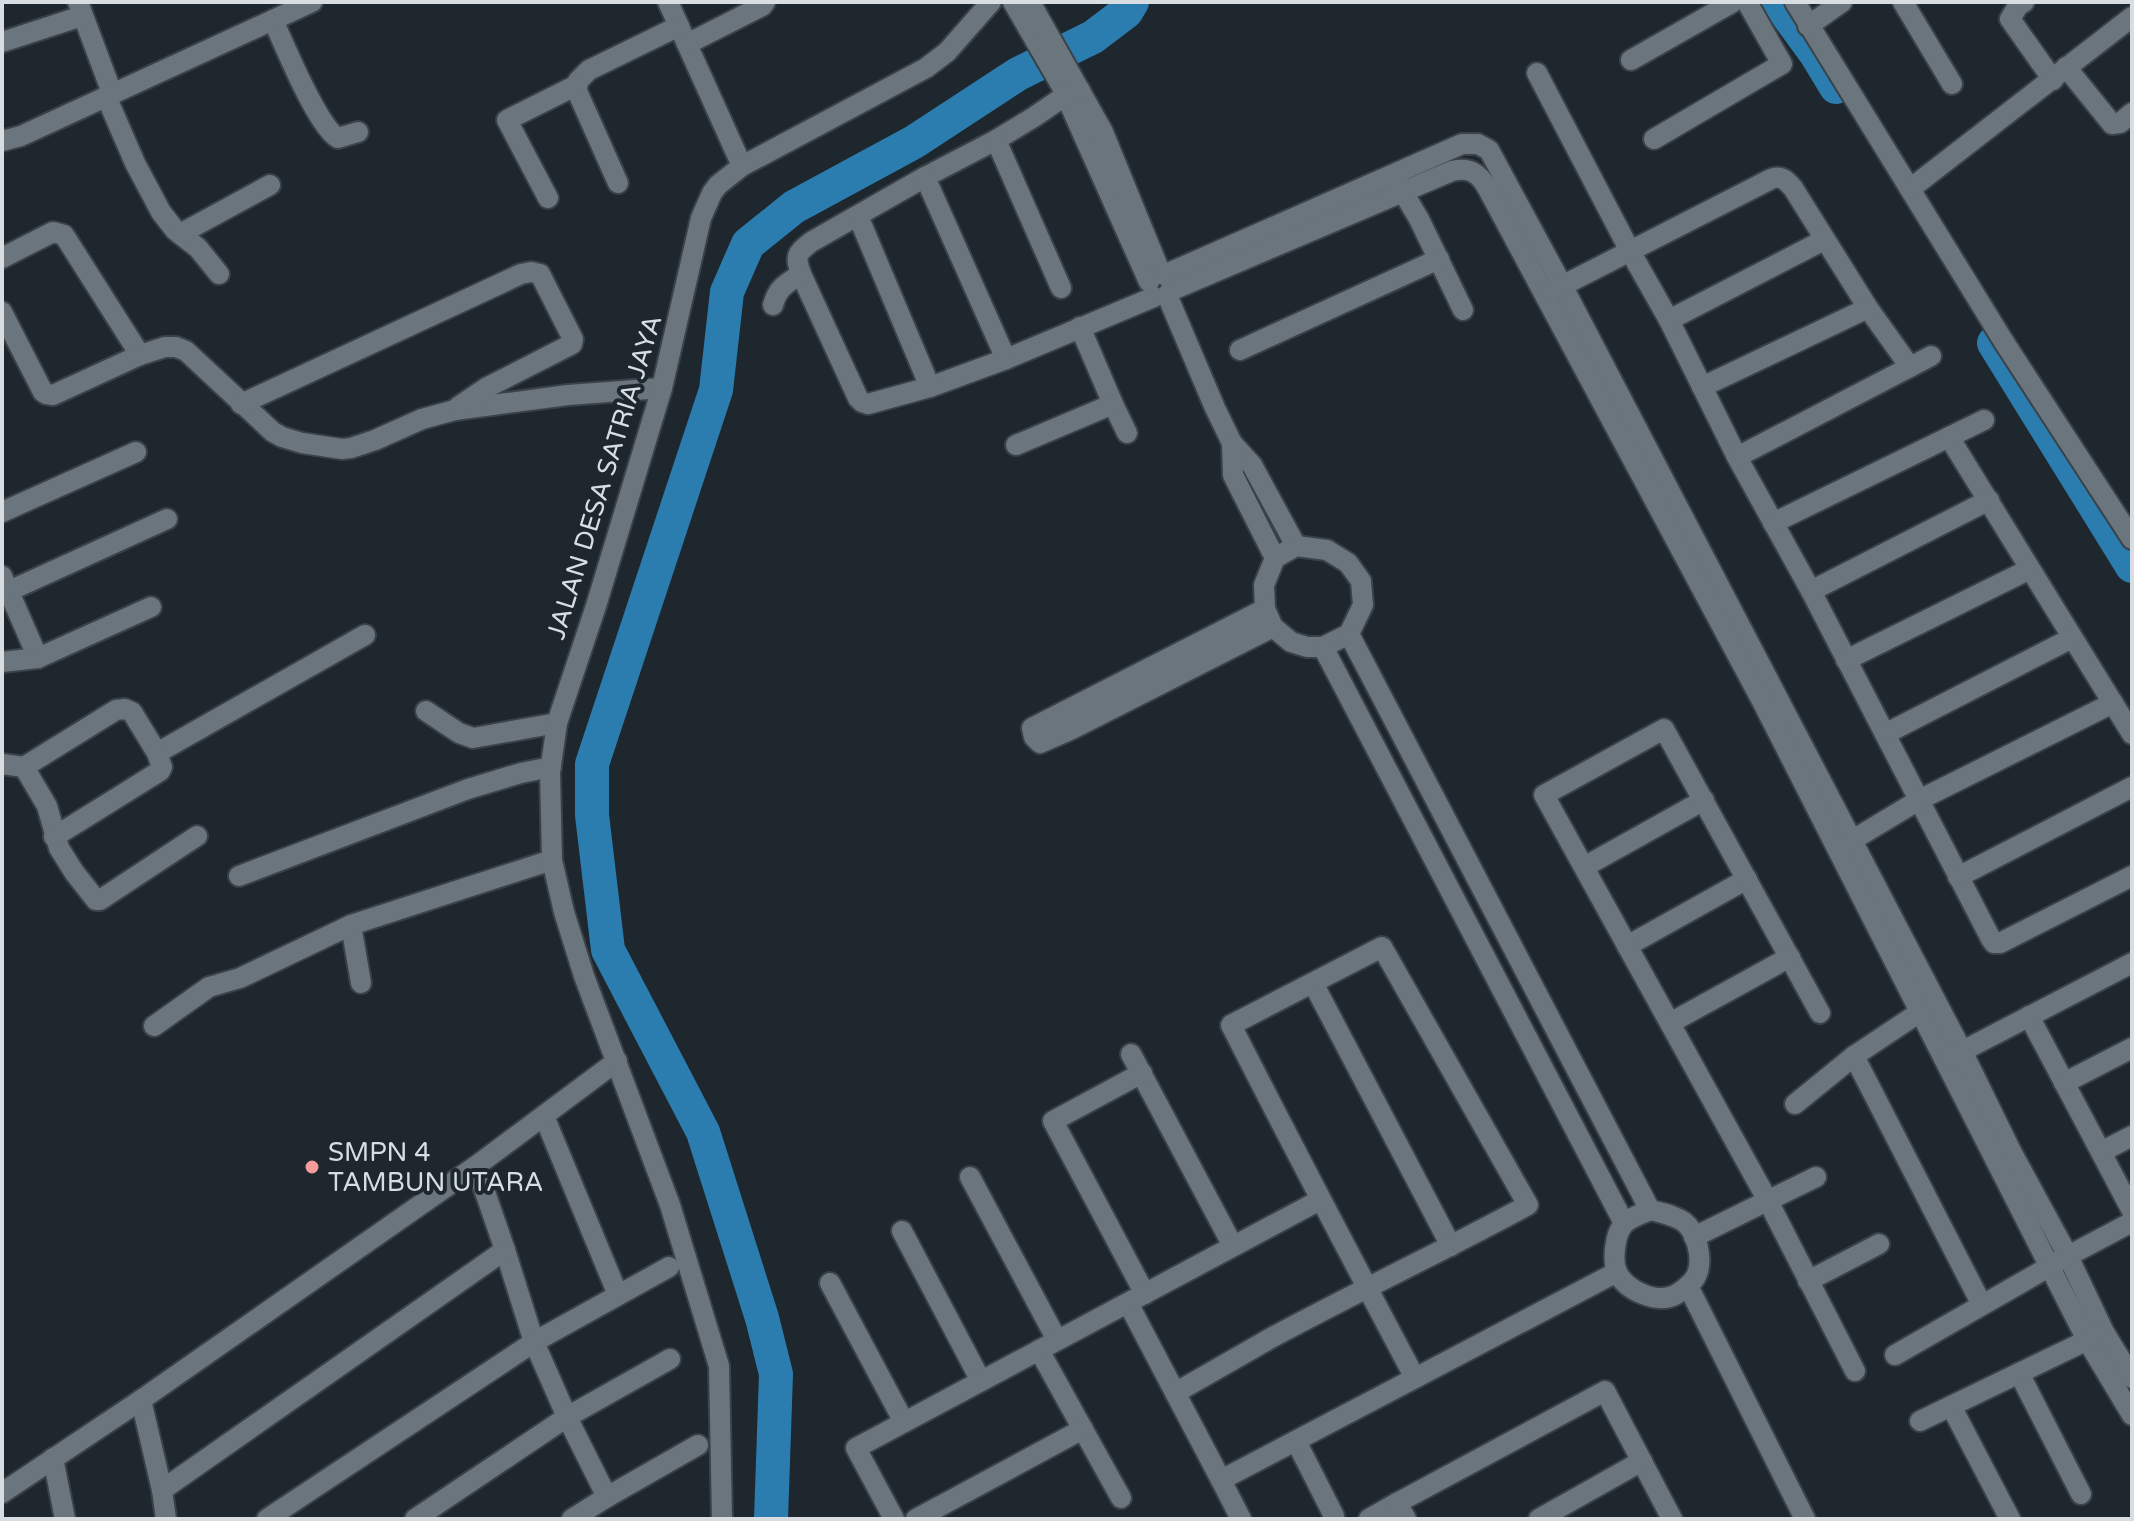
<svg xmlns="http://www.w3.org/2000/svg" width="2134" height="1521" viewBox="0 0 2134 1521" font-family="'Varela Round',sans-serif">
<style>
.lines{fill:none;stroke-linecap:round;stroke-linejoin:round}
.river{stroke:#2c7daf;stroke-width:34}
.street-casing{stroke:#3a4147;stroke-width:24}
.secondary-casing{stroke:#3a4147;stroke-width:24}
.street{stroke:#6b757d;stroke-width:20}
.secondary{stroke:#6b757d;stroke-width:20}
.poi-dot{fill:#f59b99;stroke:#1e272e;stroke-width:3}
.labels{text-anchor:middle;stroke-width:8;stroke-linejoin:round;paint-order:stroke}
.street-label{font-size:26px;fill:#d7dde1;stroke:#1e272e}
.poi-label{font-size:26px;fill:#d7dde1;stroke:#1e272e;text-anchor:start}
</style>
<rect width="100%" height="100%" fill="#1e272e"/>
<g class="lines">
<g class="river">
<path d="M 1778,2 L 1816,54 L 1836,87"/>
<path d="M 1994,343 L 2132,566"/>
<path d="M 771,1519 L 776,1374 L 762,1318 L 703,1132 L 608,950 L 592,815 L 592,764 L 716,390 L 727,292 L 748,244 L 794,207 L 914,142 L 1018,74 L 1093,37 L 1126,12 L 1132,2"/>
</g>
<defs>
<g id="street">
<path d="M 78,2 L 112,93"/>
<path d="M 668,2 L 742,166"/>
<path d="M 1013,2 L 1061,85 L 1149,282"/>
<path d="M 1030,2 L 1103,132 L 1161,274"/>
<path d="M 1795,2 L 2004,342 L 2132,539"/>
<path d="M 1903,2 L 1952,84"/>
<path d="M 2024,2 L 2018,6 L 2010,19 L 2053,80"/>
<path d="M 273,20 C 284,44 317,126 338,138 L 358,132"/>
<path d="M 1808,26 L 1842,2"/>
<path d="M 2,42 L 82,16"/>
<path d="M 687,44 L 762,6 L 765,2"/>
<path d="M 1631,60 L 1733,2"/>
<path d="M 2066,67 L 2112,124 L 2120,123 L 2132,113"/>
<path d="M 1537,73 L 1630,251 L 1669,320 L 1737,457 L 1811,591 L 1991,939 L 1994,943 L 2000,943 L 2132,876"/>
<path d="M 1080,90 L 1066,95 L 1034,117 L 996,140 L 925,177 L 811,242 C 796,254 795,256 801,274 L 858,398 L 862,402 L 868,404 L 930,387 L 1006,359 L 1154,297"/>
<path d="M 106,96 L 135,163 L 161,212 L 175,230 L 198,248 L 219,274"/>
<path d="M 1654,139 L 1782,64 L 1747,2"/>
<path d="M 996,140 L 1061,288"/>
<path d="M 2,141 L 21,136 L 312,2"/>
<path d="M 925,177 L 1006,359"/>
<path d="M 1397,182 L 1419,219 L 1463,310"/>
<path d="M 618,183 L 577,91 L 578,81 L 589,70 L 679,26"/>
<path d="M 1910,189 L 2132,17"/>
<path d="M 548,198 L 507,120 L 577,85"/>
<path d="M 858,216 L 930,387"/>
<path d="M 180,234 L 270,185"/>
<path d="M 2,258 L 53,232 L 64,235 L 140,355"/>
<path d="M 1164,275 L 1462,144 L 1478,144 L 1489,150 L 1562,285 L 1962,1051 L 2011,1151 L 2068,1256 L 2104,1332 L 2132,1378"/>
<path d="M 1170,291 L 1452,171 C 1470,167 1479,173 1488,189 L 1762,701 L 2087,1340 L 2132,1415"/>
<path d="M 1550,292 L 1771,179 C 1781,175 1786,180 1793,188 L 1868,308 L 1910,367"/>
<path d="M 1167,295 L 1215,408 L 1232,443 L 1252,465 L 1296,546"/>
<path d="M 773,305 C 778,287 786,284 801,274"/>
<path d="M 2,312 L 43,392 L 46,394 L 53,395 L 140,355 L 165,347 L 176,347 L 186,351 L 273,432 L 282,437 L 302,443 L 342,449 L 351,448 L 375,440 L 422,419 L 455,410 L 568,395 L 662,388"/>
<path d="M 1669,320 L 1824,240"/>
<path d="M 1080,327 L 1113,404 L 1127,433"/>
<path d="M 1240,350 L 1439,259"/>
<path d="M 1702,387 L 1868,308"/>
<path d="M 241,404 L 521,274 L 531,272 L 540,274 L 573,339 L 572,344 L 486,388 L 458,407"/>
<path d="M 1949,437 L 2132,734"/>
<path d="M 1232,443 L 1233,475 L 1275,558 L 1264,585 L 1265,609 L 1273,627 L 1291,642 L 1307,647 L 1323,647 L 1349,634 L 1363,605 L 1361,581 L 1348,563 L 1327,550 L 1296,546 L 1275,558"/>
<path d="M 1016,445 L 1113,404"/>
<path d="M 1737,457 L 1931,356"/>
<path d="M 2,512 L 136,452"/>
<path d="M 1773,523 L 1984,420"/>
<path d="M 2,576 L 38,658"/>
<path d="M 9,591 L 167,519"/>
<path d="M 1811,591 L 1989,500"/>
<path d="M 1265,609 L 1032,728 L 1034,737 L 1040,743 L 1072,729 L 1273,627"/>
<path d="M 1349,634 L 1650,1210 C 1662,1213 1674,1215 1684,1222 C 1697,1232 1703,1259 1697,1274 C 1694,1282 1683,1291 1675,1295 C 1657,1304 1626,1291 1617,1272 C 1612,1261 1615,1234 1623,1225 C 1628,1218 1642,1214 1650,1210"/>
<path d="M 1323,647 L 1624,1223"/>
<path d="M 1846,660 L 2030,569"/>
<path d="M 2,662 L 38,658 L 151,607"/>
<path d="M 426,711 L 459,733 L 473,738 L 557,723"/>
<path d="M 1885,734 L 2072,638"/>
<path d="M 2,764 L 24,767 L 116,710 L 125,709 L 132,712 L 157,753 L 365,635"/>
<path d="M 24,767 L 47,806 L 59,848 L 74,872 L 96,900 L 100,900 L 197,836"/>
<path d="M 54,837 L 160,771 L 162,767 L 157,753"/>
<path d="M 1841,847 L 1919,800 L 2113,703"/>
<path d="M 1584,867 L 1704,800"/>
<path d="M 239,876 L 468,789 L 521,773 L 551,767"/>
<path d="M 1958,877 L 2132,787"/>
<path d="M 351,925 L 361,983"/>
<path d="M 1627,946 L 1747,879"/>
<path d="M 1313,983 L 1451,1246"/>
<path d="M 1820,1013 L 1664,729 L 1544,795 L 1768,1201 L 1855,1371"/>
<path d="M 2029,1016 L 2132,1211"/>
<path d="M 1670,1023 L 1790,957"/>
<path d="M 154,1026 L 209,987 L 240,978 L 351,925 L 552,860"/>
<path d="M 1131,1054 L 1233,1246"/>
<path d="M 1854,1056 L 1982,1305"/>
<path d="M 1951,1057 L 2132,963"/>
<path d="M 1142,1073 L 1053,1121 L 1145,1294"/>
<path d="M 2064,1083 L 2132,1048"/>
<path d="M 1795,1104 L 1854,1056 L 1920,1012"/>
<path d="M 544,1116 L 618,1295"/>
<path d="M 2101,1152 L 2132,1136"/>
<path d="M 476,1166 L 505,1250 L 534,1342 L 567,1417 L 607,1497"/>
<path d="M 970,1177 L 1057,1340"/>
<path d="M 902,1231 L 981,1381"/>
<path d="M 1694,1237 L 1816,1177"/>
<path d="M 1808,1281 L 1879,1244"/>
<path d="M 830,1283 L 904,1422"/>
<path d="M 1688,1286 L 1805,1519"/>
<path d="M 1128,1303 L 1221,1480"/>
<path d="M 1039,1350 L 1121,1498"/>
<path d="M 1895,1355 L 2068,1256 L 2132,1222"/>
<path d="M 2019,1373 L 2081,1494"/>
<path d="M 1175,1393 C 1207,1375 1239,1356 1271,1338 C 1356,1292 1443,1251 1528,1205 L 1382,947 L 1231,1025 C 1291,1143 1353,1261 1415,1378"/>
<path d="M 141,1400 L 162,1490 L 166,1519"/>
<path d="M 1951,1406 L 2010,1519"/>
<path d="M 1920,1421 L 2096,1336"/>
<path d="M 1296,1441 L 1334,1516"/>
<path d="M 53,1458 L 65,1519"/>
<path d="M 162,1490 L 505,1250"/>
<path d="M 2,1493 L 141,1400 L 476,1166 L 617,1061"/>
<path d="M 267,1519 L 534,1342 L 669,1267"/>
<path d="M 415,1519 L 567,1417 L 670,1359"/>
<path d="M 572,1519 L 607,1497 L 698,1445"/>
<path d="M 894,1519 L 856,1448 L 1320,1200"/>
<path d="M 916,1519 L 1083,1429"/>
<path d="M 1241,1519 L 1221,1480 L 1617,1272"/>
<path d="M 1369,1519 L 1397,1503"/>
<path d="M 1406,1519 L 1397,1503 L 1605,1391 L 1672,1519"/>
<path d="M 1539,1519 L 1642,1461"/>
</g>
<path id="secondary" d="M 722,1519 L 719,1366 L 670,1205 L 584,976 L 564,912 L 552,860 L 550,772 L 557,723 L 596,606 L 662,388 L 701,218 L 712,193 L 718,185 L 742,166 L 926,68 L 947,52 L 991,2"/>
</defs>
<use href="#street" class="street-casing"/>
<use href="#secondary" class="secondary-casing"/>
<use href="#street" class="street"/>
<use href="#secondary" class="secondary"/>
</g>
<circle class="poi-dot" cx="312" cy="1167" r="8"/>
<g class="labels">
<g class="street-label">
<text transform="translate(604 477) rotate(-73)" y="9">JALAN DESA SATRIA JAYA</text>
</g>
<g class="poi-label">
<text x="328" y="1161">SMPN 4<tspan x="328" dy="30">TAMBUN UTARA</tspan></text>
</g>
</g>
<rect width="2134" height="1521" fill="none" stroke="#d7dde1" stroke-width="8"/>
</svg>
